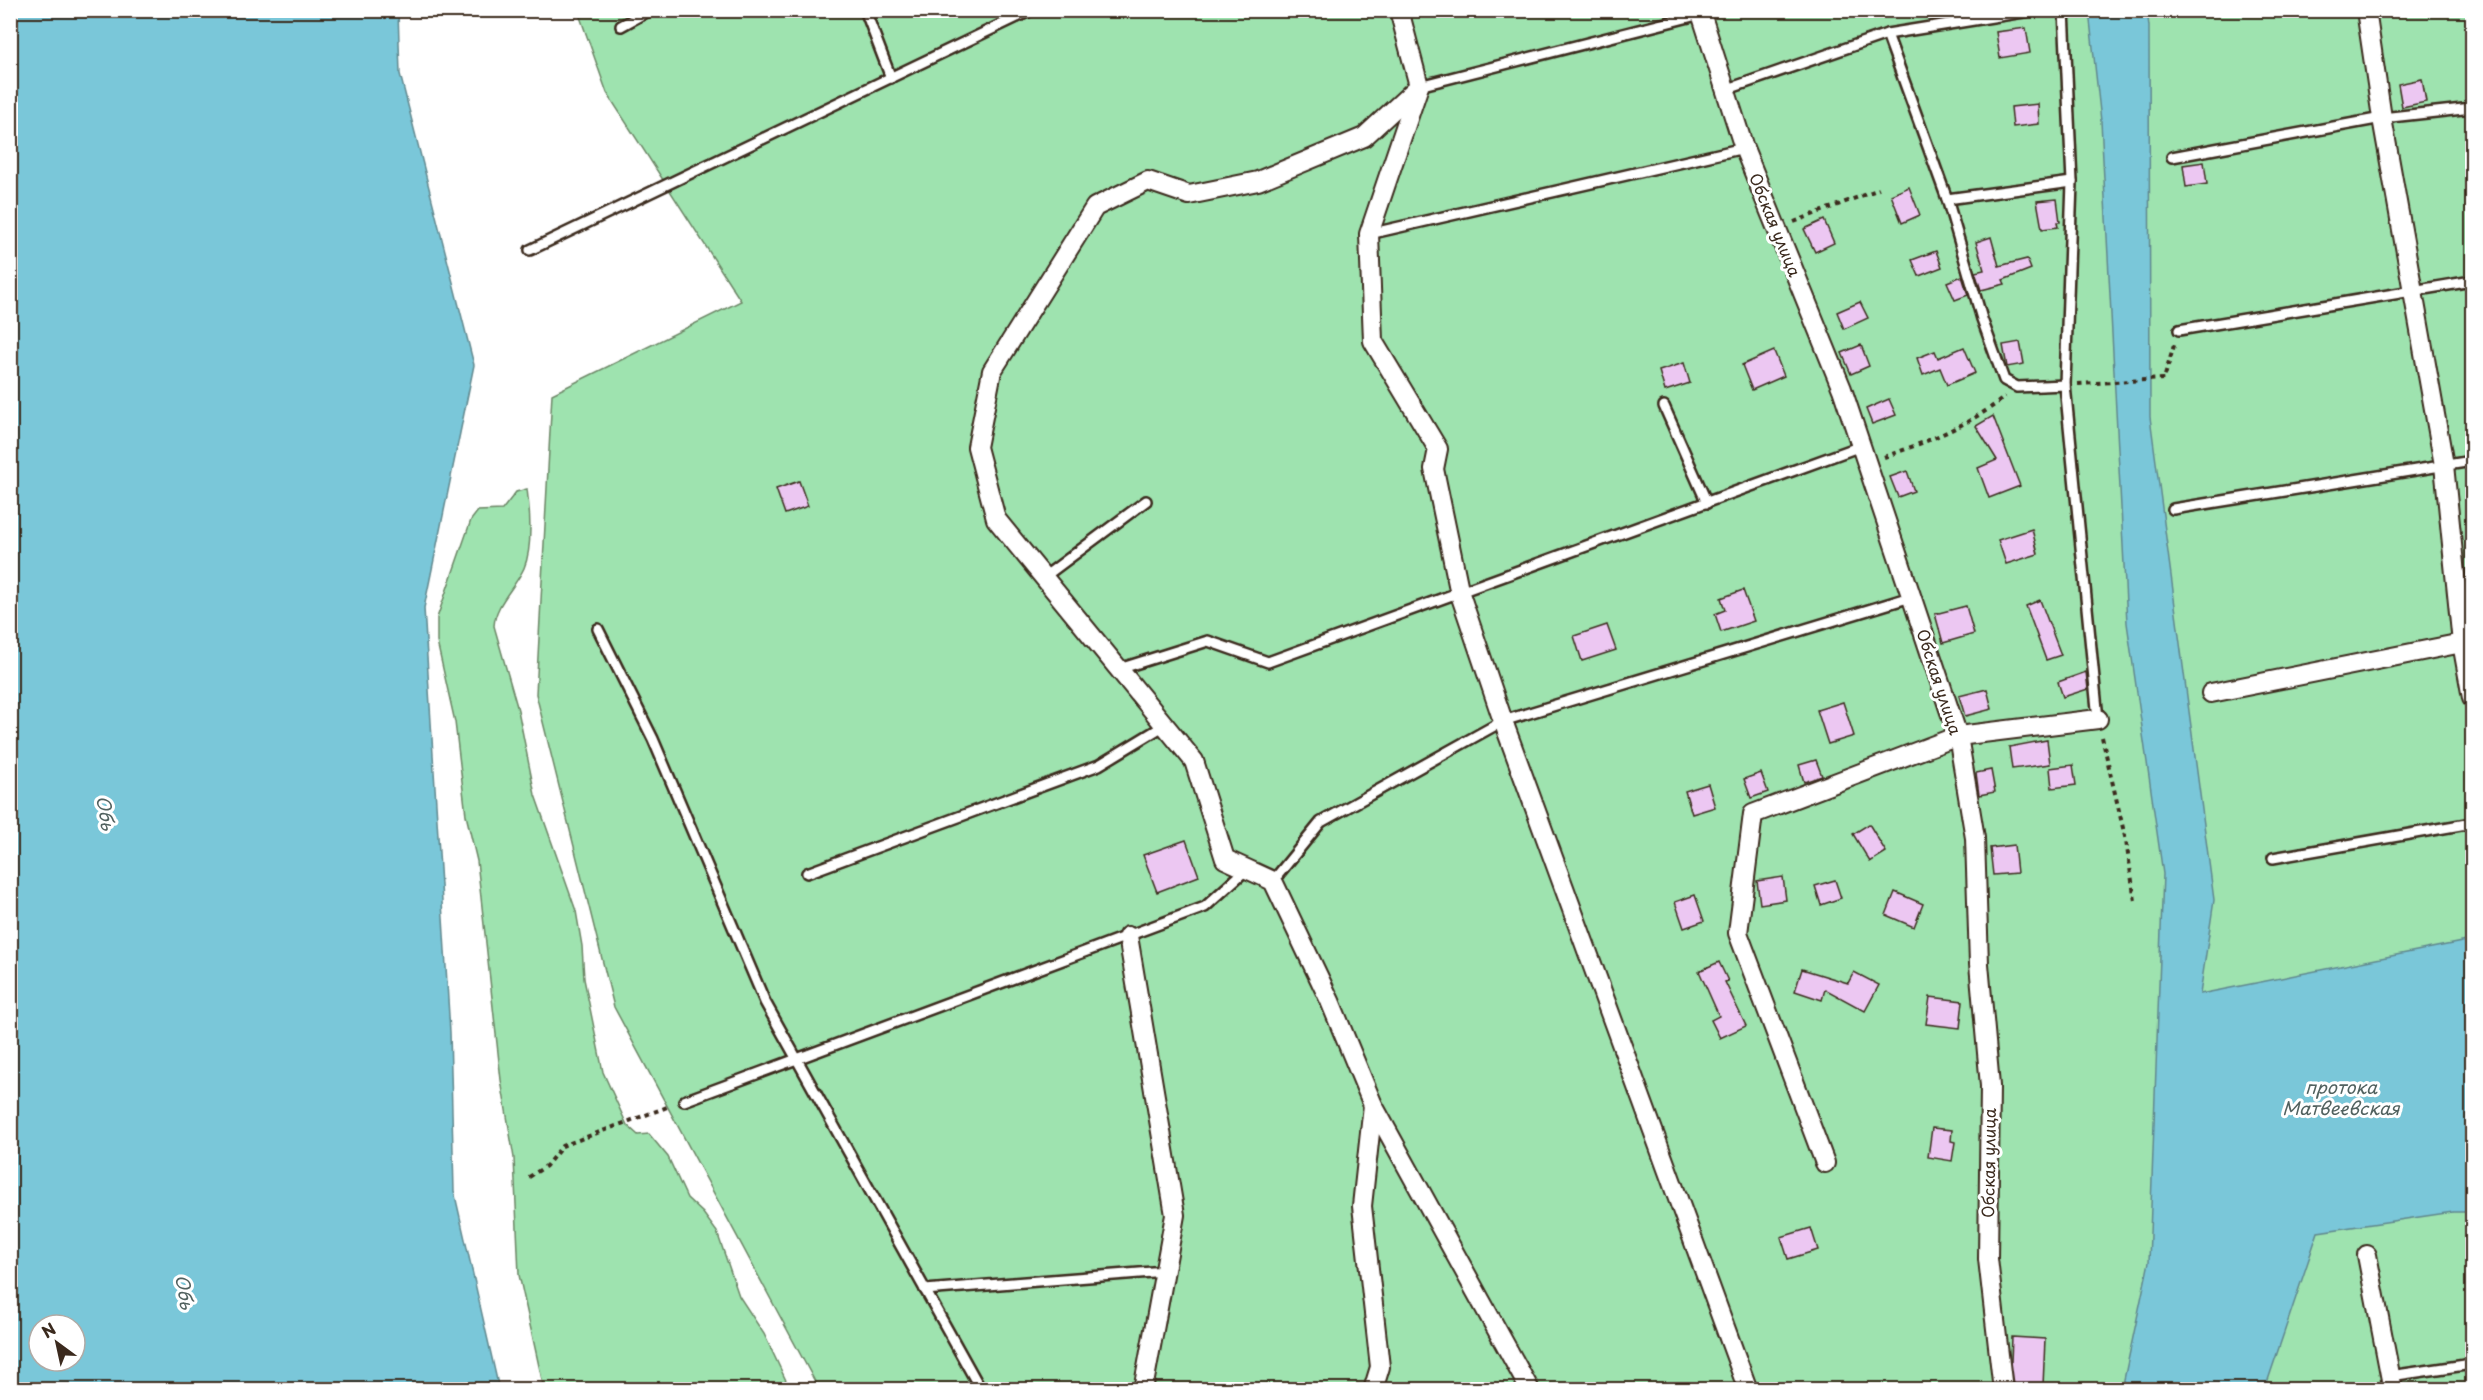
<svg xmlns="http://www.w3.org/2000/svg" width="2483" height="1400" viewBox="0 0 2483 1400" font-family="'Playpen Sans',sans-serif">
<style>
.green{fill:#9ee3af;stroke:#6c8666;stroke-width:1.5}
.water{fill:#7ac7d9;stroke:#61888e;stroke-width:1.5;fill-rule:evenodd}
.building{fill:#ecc7f2;stroke:#3b2a1e;stroke-width:1.5}
.lines{fill:none;stroke-linecap:round;stroke-linejoin:round}
.service-casing{stroke:#3b2a1e;stroke-width:14}
.minor-casing{stroke:#3b2a1e;stroke-width:22}
.path{stroke:#3b2a1e;stroke-width:4;stroke-dasharray:4.5 4.5;stroke-linecap:butt}
.service{stroke:#fff;stroke-width:9}
.minor{stroke:#fff;stroke-width:18}
.labels{text-anchor:middle;stroke-width:6;stroke-linejoin:round;paint-order:stroke}
.street-label{font-size:16px;fill:#3b2a1e;stroke:#fff}
.water-label{font-size:18px;font-style:italic;fill:#51615f;stroke:#fff}
</style>
<rect width="100%" height="100%" fill="#fff"/>
<filter id="ink" filterUnits="userSpaceOnUse"><feTurbulence type="fractalNoise" baseFrequency=".0167" numOctaves="2"/><feDisplacementMap in="SourceGraphic" scale="12" xChannelSelector="R" yChannelSelector="G"/><feConvolveMatrix kernelMatrix="1 2 1 2 8 2 1 2 1" color-interpolation-filters="sRGB"/></filter>
<g filter="url(#ink)">
<g class="green">
<path d="M 578,11 L 2472,11 L 2472,1389 L 819,1389 L 614,1007 L 536,694 L 552,394 L 741,301 L 607,93 Z"/>
<path d="M 527,489 C 530,512 533,547 524,568 C 515,588 495,604 494,626 L 518,710 L 535,795 L 576,911 L 582,946 L 584,979 L 603,1072 L 627,1125 L 638,1135 L 649,1134 L 668,1157 L 687,1198 L 703,1213 L 717,1232 L 739,1296 L 764,1334 L 790,1389 L 544,1389 L 519,1275 L 514,1158 L 501,1080 L 477,861 L 466,815 L 455,722 L 437,642 L 437,618 L 471,520 L 478,511 L 502,510 L 516,492 Z"/>
</g>
<g class="water">
<path d="M 10,11 L 398,11 L 400,74 L 474,365 L 424,608 L 450,1032 L 454,1191 L 499,1389 L 11,1389 ZM 39,1325 L 75,1325 L 75,1361 L 39,1361 Z"/>
<path d="M 2089,11 L 2147,11 L 2149,26 L 2150,417 L 2214,900 L 2200,994 L 2472,940 L 2472,1212 L 2453,1212 L 2318,1232 L 2265,1389 L 2122,1389 L 2149,1262 L 2163,874 L 2127,623 L 2101,121 Z"/>
</g>
<g class="building">
<path d="M 2026,28 L 2030,53 L 2000,58 L 1996,32 Z"/>
<path d="M 2422,79 L 2426,102 L 2402,107 L 2398,84 Z"/>
<path d="M 2038,104 L 2039,124 L 2013,127 L 2011,107 Z"/>
<path d="M 2204,162 L 2207,184 L 2186,187 L 2183,165 Z"/>
<path d="M 1909,187 L 1920,215 L 1902,223 L 1891,195 Z"/>
<path d="M 2057,199 L 2060,222 L 2057,222 L 2058,227 L 2042,229 L 2037,201 Z"/>
<path d="M 1824,220 L 1834,243 L 1815,252 L 1804,229 Z"/>
<path d="M 1991,237 L 1999,266 L 2027,259 L 2031,269 L 2003,280 L 2005,284 L 1981,290 L 1975,272 L 1984,270 L 1976,242 Z"/>
<path d="M 1936,251 L 1942,267 L 1919,276 L 1912,260 Z"/>
<path d="M 1962,276 L 1968,295 L 1955,300 L 1947,282 Z"/>
<path d="M 1860,302 L 1868,318 L 1844,329 L 1837,312 Z"/>
<path d="M 2020,342 L 2024,364 L 2007,367 L 2003,345 Z"/>
<path d="M 1861,345 L 1869,366 L 1851,374 L 1842,353 Z"/>
<path d="M 1964,347 L 1975,373 L 1947,385 L 1940,368 L 1923,375 L 1917,358 L 1935,351 L 1938,358 Z"/>
<path d="M 1774,351 L 1784,376 L 1752,390 L 1742,365 Z"/>
<path d="M 1684,363 L 1690,383 L 1665,391 L 1659,371 Z"/>
<path d="M 1889,399 L 1896,415 L 1872,424 L 1866,409 Z"/>
<path d="M 1993,416 L 2020,486 L 1989,498 L 1978,468 L 1997,460 L 1976,426 Z"/>
<path d="M 1907,471 L 1914,491 L 1898,497 L 1890,477 Z"/>
<path d="M 799,481 L 808,506 L 785,514 L 776,489 Z"/>
<path d="M 2032,529 L 2038,554 L 2006,564 L 1998,540 Z"/>
<path d="M 1743,590 L 1754,621 L 1721,632 L 1715,614 L 1725,610 L 1721,598 Z"/>
<path d="M 2040,600 L 2061,655 L 2046,660 L 2026,606 Z"/>
<path d="M 1966,606 L 1974,634 L 1943,643 L 1935,614 Z"/>
<path d="M 1607,625 L 1616,650 L 1582,661 L 1574,636 Z"/>
<path d="M 2086,672 L 2088,689 L 2063,697 L 2058,682 Z"/>
<path d="M 1987,689 L 1992,709 L 1965,716 L 1959,696 Z"/>
<path d="M 1843,702 L 1854,736 L 1828,744 L 1817,710 Z"/>
<path d="M 2047,740 L 2050,764 L 2012,769 L 2009,747 Z"/>
<path d="M 1816,760 L 1822,776 L 1804,782 L 1799,765 Z"/>
<path d="M 2073,765 L 2076,785 L 2052,788 L 2050,768 Z"/>
<path d="M 1991,770 L 1995,792 L 1979,795 L 1976,773 Z"/>
<path d="M 1761,773 L 1768,792 L 1751,798 L 1744,779 Z"/>
<path d="M 1708,784 L 1715,807 L 1692,814 L 1685,791 Z"/>
<path d="M 1869,824 L 1886,852 L 1870,862 L 1853,834 Z"/>
<path d="M 1186,840 L 1199,876 L 1157,892 L 1143,855 Z"/>
<path d="M 2014,845 L 2017,873 L 1993,875 L 1990,848 Z"/>
<path d="M 1783,877 L 1786,900 L 1760,904 L 1757,881 Z"/>
<path d="M 1835,880 L 1841,898 L 1821,905 L 1815,886 Z"/>
<path d="M 1895,892 L 1923,904 L 1914,927 L 1886,915 Z"/>
<path d="M 1695,895 L 1704,921 L 1684,928 L 1675,902 Z"/>
<path d="M 1719,962 L 1728,981 L 1725,982 L 1746,1026 L 1720,1038 L 1711,1020 L 1719,1016 L 1699,971 Z"/>
<path d="M 1802,969 L 1848,983 L 1854,972 L 1879,985 L 1865,1011 L 1825,989 L 1822,1000 L 1795,991 Z"/>
<path d="M 1930,997 L 1963,1001 L 1960,1028 L 1926,1024 Z"/>
<path d="M 1932,1128 L 1952,1130 L 1951,1141 L 1955,1142 L 1952,1161 L 1928,1157 Z"/>
<path d="M 1811,1228 L 1818,1250 L 1788,1259 L 1781,1237 Z"/>
<path d="M 2012,1337 L 2045,1339 L 2043,1386 L 2014,1384 L 2011,1362 Z"/>
</g>
<g class="lines">
<defs>
<g id="service">
<path d="M 865,10 L 891,78"/>
<path d="M 2064,10 L 2072,182 L 2065,385"/>
<path d="M 621,26 L 650,10"/>
<path d="M 1887,34 L 1947,199 L 1982,319 L 2004,380 L 2017,387 L 2065,385 L 2098,719"/>
<path d="M 1419,86 L 1701,14"/>
<path d="M 1725,90 L 1887,34 L 2036,10"/>
<path d="M 2172,157 L 2382,118 L 2472,108"/>
<path d="M 1947,199 L 2072,182"/>
<path d="M 1369,234 L 1744,148"/>
<path d="M 530,250 L 1032,10"/>
<path d="M 2179,330 L 2472,281"/>
<path d="M 1664,406 L 1707,503"/>
<path d="M 2173,509 L 2472,461"/>
<path d="M 1044,577 L 1146,501"/>
<path d="M 598,629 L 653,739 L 765,1002 L 981,1390"/>
<path d="M 1119,669 L 1208,641 L 1268,662 L 1861,446"/>
<path d="M 2273,858 L 2472,823"/>
<path d="M 807,873 L 1099,765 L 1165,725"/>
<path d="M 1273,881 L 1321,822 L 1503,721 L 1911,597"/>
<path d="M 684,1101 L 1205,907 L 1247,869"/>
<path d="M 925,1290 L 1165,1271"/>
<path d="M 2390,1376 L 2472,1364"/>
</g>
<g id="minor">
<path d="M 1399,10 L 1419,86 L 1369,234 L 1373,341 L 1438,449 L 1434,469 L 1460,594 L 1503,721 L 1748,1390"/>
<path d="M 1700,10 L 1744,148 L 1842,389 L 1958,736 L 1975,838 L 1979,964 L 1990,1086 L 1988,1259 L 2003,1390"/>
<path d="M 2366,10 L 2382,118 L 2444,465 L 2462,643 L 2472,698"/>
<path d="M 1419,86 L 1364,137 L 1258,181 L 1189,195 L 1148,181 L 1095,207 L 992,371 L 977,447 L 996,519 L 1194,761 L 1225,859 L 1273,881 L 1330,1001 L 1373,1105 L 1530,1390"/>
<path d="M 2211,693 L 2472,641"/>
<path d="M 1128,936 L 1175,1215 L 1143,1390"/>
<path d="M 1373,1105 L 1362,1206 L 1380,1367 L 1373,1390"/>
<path d="M 1825,1163 L 1738,933 L 1753,814 L 1958,736 L 2098,719"/>
<path d="M 2367,1255 L 2393,1390"/>
</g>
</defs>
<use href="#service" class="service-casing"/>
<use href="#minor" class="minor-casing"/>
<g class="path">
<path d="M 1794,222 L 1879,189"/>
<path d="M 2078,384 L 2164,379 L 2175,342"/>
<path d="M 1884,457 C 1926,442 1970,425 2005,397"/>
<path d="M 2102,737 L 2126,841 L 2135,901"/>
<path d="M 529,1177 L 546,1166 L 562,1146 L 670,1106"/>
</g>
<use href="#service" class="service"/>
<use href="#minor" class="minor"/>
</g>
</g>
<g class="labels">
<g class="street-label">
<text transform="translate(1775 225) rotate(68)" y="6">Обская улица</text>
<text transform="translate(1939 682) rotate(72)" y="6">Обская улица</text>
<text transform="translate(1989 1163) rotate(-89)" y="6">Обская улица</text>
</g>
<g class="water-label">
<text transform="translate(105 813) rotate(81)" y="6">Обь</text>
<text x="2341" y="1094">протока<tspan x="2341" dy="21">Матвеевская</tspan></text>
<text transform="translate(184 1292) rotate(81)" y="6">Обь</text>
</g>
</g>
<rect width="2483" height="1400" fill="none" stroke="#fff" stroke-width="36"/>
<rect x="18" y="18" width="2447" height="1364" fill="none" stroke="#3b2a1e" stroke-width="2" filter="url(#ink)"/>
<g transform="translate(57 1343) rotate(327)"><circle r="28" fill="#ffffff" stroke="#b1aaa5" stroke-width="1.5"/>
<path d="M0-4.5L10 22L0 15L-10 22Z" fill="#3b2a1e"/>
<text y="-9" font-size="16" font-weight="bold" text-anchor="middle" fill="#3b2a1e">N</text>
</g>
</svg>
